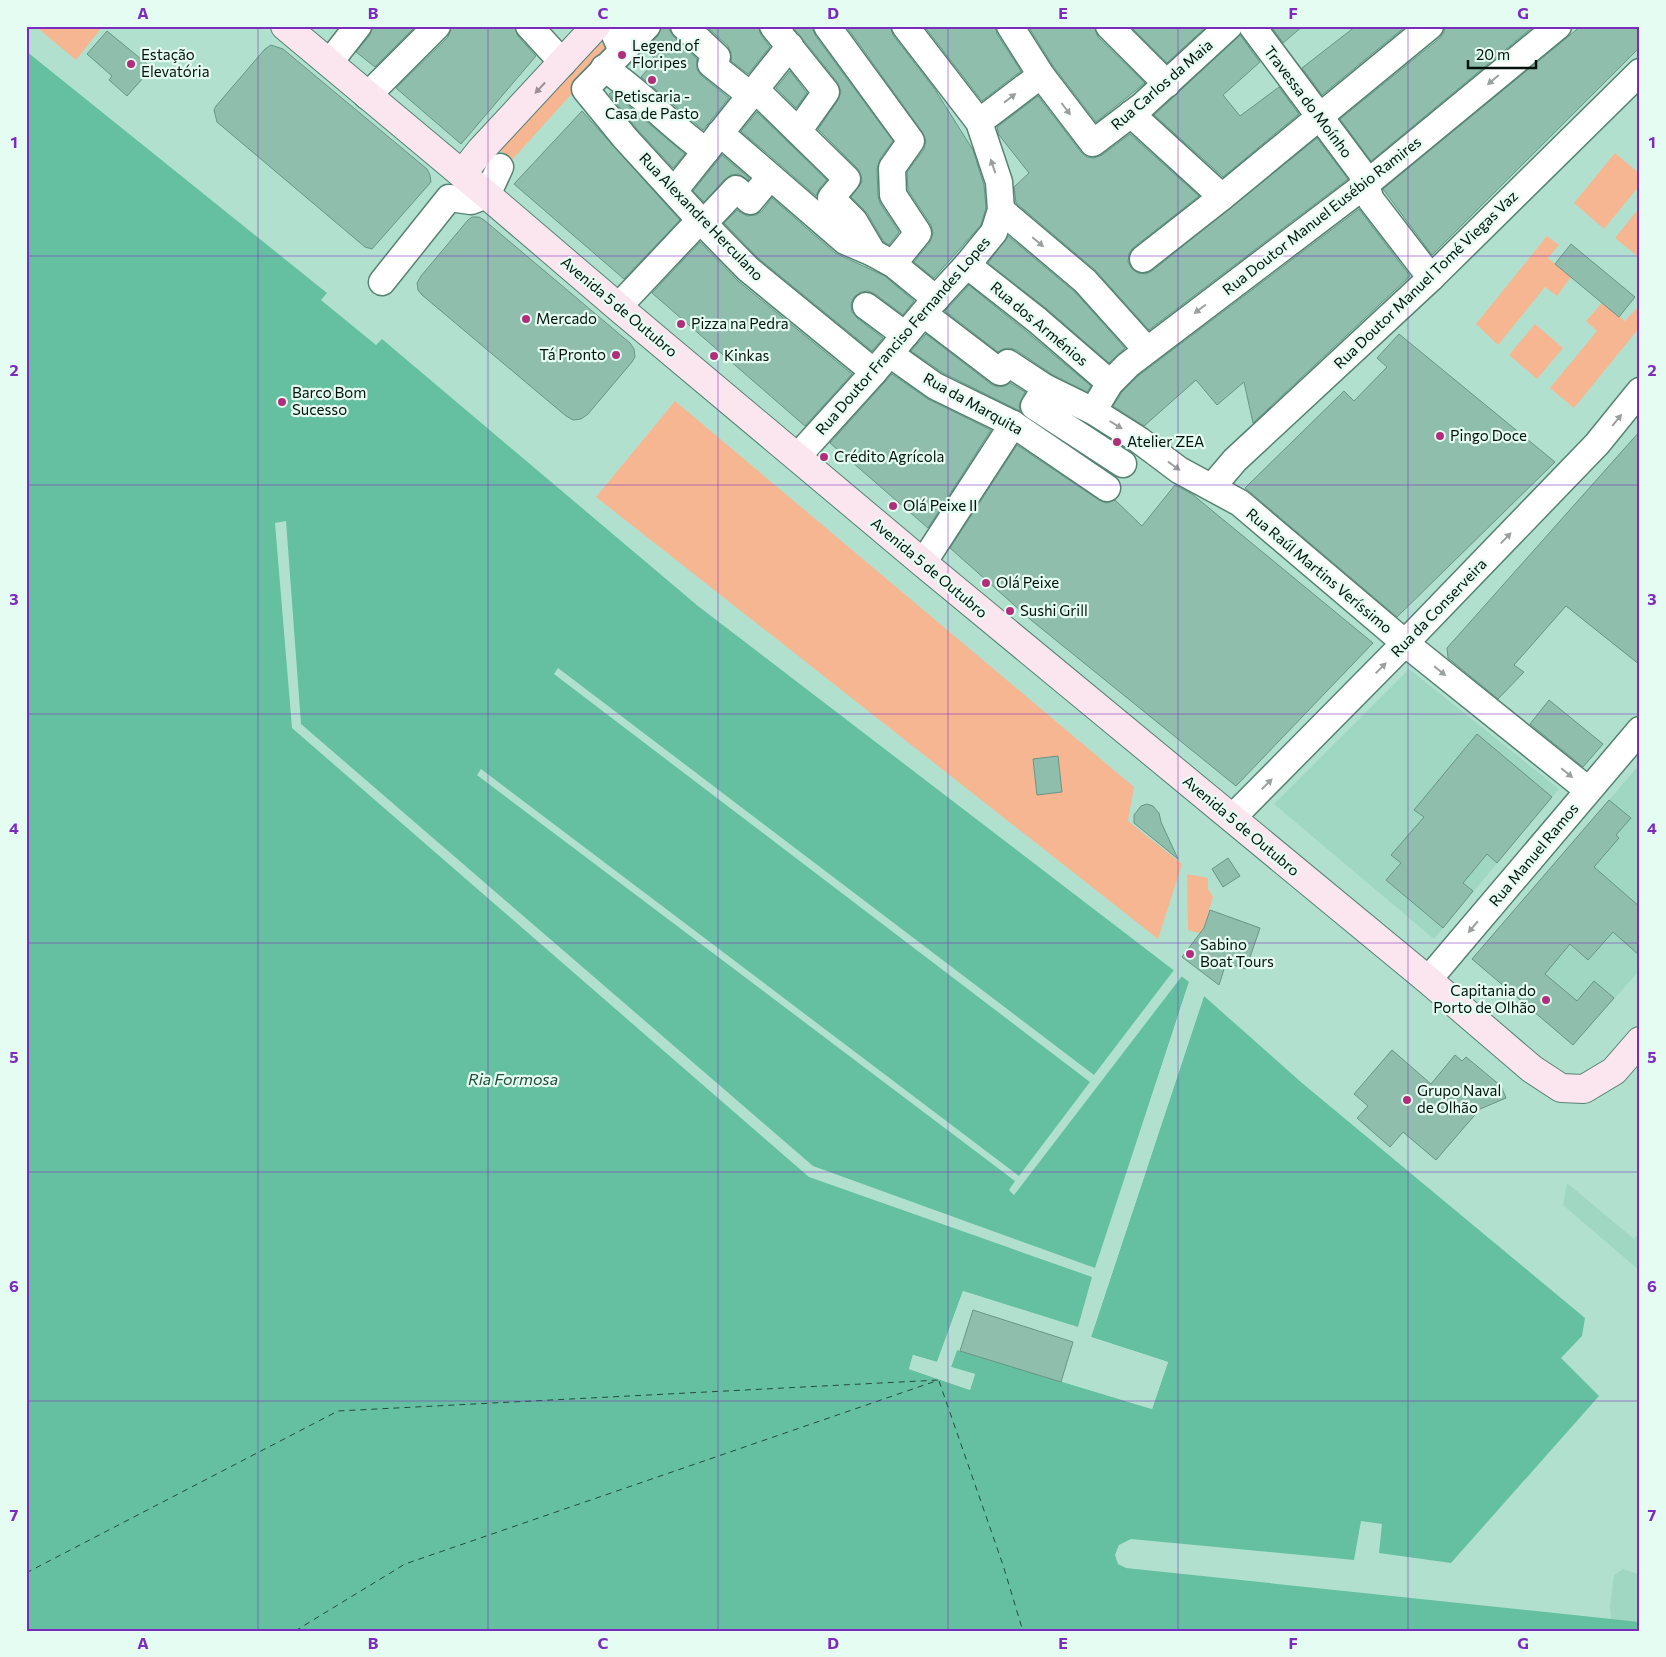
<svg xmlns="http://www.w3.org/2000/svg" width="1666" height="1657" viewBox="0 0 1666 1657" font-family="Commissioner,sans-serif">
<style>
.built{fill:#9fd7c2}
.green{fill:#f7b692}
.water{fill:#65c0a2}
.pier{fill:#b1e1ce}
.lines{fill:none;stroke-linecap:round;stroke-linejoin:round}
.ferry{stroke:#234b3e;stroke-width:1;stroke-dasharray:6 5;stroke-linecap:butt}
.building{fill:#90bead;stroke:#689585}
.street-casing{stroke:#558272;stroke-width:29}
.secondary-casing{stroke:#558272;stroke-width:30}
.street{stroke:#fff;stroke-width:26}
.secondary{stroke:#fbe5ef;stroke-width:28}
.oneway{fill:#9aa09d}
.oneway2{fill:#979094}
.grid{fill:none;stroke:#7b2cbf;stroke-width:1;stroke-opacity:0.55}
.poi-dot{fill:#b12f7a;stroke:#e4fcf2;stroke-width:2}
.labels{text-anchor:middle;stroke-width:4.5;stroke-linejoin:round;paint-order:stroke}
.poi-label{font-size:15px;fill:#02110b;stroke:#e4fcf2;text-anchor:start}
.street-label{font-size:15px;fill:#02110b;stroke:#e4fcf2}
.water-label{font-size:16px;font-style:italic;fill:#234b3e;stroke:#e4fcf2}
.neatline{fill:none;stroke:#7b2cbf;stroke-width:2}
.grid-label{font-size:16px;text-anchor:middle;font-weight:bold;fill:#7b2cbf}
</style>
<rect width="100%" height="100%" fill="#b1e1ce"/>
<g class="built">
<path d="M 1409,669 L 1559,789 L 1434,939 L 1274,804 Z"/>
<path d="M 1640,764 L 1640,970 L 1573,1045 L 1472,959 Z"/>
<path d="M 1567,1183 L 1634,1239 L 1640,1232 L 1640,1271 L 1563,1205 Z"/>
<path d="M 1623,1569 L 1640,1575 L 1640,1622 L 1611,1619 L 1610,1606 L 1614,1575 Z"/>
</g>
<g class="green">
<path d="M 35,26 L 103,26 L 76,60 Z"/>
<path d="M 598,42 L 613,48 L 512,160 L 494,145 Z"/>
<path d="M 1615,153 L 1640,174 L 1640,185 L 1604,229 L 1574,203 Z"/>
<path d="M 1640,207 L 1640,258 L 1615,238 Z"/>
<path d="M 1547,236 L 1559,245 L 1548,258 L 1571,277 L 1557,296 L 1545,287 L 1498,345 L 1476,324 Z"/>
<path d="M 1602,303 L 1625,321 L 1637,308 L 1640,311 L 1640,327 L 1574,408 L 1550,388 L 1597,331 L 1586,321 Z"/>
<path d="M 1535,324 L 1563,348 L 1537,379 L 1509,355 Z"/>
<path d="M 675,401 L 1134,787 L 1128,821 L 1182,864 L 1158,939 L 596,497 Z"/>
<path d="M 1187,874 L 1208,878 L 1208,889 L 1213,897 L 1202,934 L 1188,930 Z"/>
</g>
<path class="water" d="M 26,51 L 327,293 L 321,300 L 376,345 L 382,339 L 698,606 L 1189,982 L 1093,1277 L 1078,1328 L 963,1291 L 937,1362 L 913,1355 L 909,1369 L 970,1390 L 975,1374 L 951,1367 L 957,1350 L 1152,1409 L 1168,1362 L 1091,1337 L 1204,996 L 1302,1083 L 1585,1318 L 1582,1336 L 1561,1358 L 1599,1396 L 1451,1563 L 1379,1553 L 1382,1524 L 1361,1521 L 1354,1560 L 1131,1539 L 1119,1545 L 1115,1555 L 1118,1564 L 1126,1568 L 1640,1622 L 1640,1631 L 26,1631 Z"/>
<g class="pier">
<path d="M 286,521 L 301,724 L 813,1166 L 1095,1268 L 1189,982 L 1191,984 L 1095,1277 L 1080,1329 L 1077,1330 L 965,1294 L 939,1364 L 937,1365 L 915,1358 L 912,1367 L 969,1387 L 972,1376 L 948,1368 L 954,1349 L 957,1347 L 1151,1406 L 1165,1364 L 1090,1340 L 1089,1337 L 1202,995 L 1204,996 L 1091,1337 L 1168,1362 L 1152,1409 L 957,1350 L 951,1367 L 975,1374 L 970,1390 L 909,1369 L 913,1355 L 937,1362 L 963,1291 L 1078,1327 L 1092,1277 L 809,1177 L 292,728 L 275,523 Z"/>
<path d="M 558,668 L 1094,1075 L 1174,970 L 1182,976 L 1014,1195 L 1009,1190 L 1015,1181 L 477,775 L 481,769 L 1019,1176 L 1090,1082 L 554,674 Z"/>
</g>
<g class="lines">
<g class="ferry">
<path d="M 939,1381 L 1003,1565 L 1022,1628 L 1027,1631"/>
<path d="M 26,1573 L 338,1411 L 939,1380"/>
<path d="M 295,1631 L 405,1564 L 936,1381"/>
</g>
</g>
<g class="building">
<path d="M 373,26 L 416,26 L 375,67 L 356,52 L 370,35 Z"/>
<path d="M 452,26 L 514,26 L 518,36 L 536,56 L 461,144 L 396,88 L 448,37 Z"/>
<path d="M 662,26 L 669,26 L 670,31 L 674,37 L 697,59 L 697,69 L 701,75 L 729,98 L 703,130 L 641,77 L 656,60 L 645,49 L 658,36 Z"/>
<path d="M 706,26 L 758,26 L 761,35 L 770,47 L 748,74 L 731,61 L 731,53 L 728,46 Z"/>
<path d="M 792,26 L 812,26 L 815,35 L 893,141 L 880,159 L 877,169 L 878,196 L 880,203 L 899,232 L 889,245 L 884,242 L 867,213 L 851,197 L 862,182 L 861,175 L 858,169 L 818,129 L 838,100 L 841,92 L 838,83 Z"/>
<path d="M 846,26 L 890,26 L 893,35 L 934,88 L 973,150 L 984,185 L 986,208 L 981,225 L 934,278 L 914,262 L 930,242 L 933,233 L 931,225 L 908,190 L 907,172 L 924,149 L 926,141 L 923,133 Z"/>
<path d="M 924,26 L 995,26 L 997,34 L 1021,71 L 982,101 Z"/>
<path d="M 1028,26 L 1094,26 L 1098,37 L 1145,83 L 1096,122 L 1053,66 Z"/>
<path d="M 1130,26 L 1207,26 L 1167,63 Z"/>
<path d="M 1271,26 L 1303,26 L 1283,43 Z"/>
<path d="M 1356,26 L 1406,26 L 1322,95 L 1302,68 Z"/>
<path d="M 1445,26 L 1534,26 L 1371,161 L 1340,119 L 1440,38 L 1444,32 Z"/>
<path d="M 1581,26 L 1640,26 L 1640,47 L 1432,255 L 1383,189 Z"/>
<path d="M 107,31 L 152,68 L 127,96 L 109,80 L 112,76 L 87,54 Z"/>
<path d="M 1240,35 L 1260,62 L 1223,95 L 1240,116 L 1279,87 L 1299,114 L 1223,177 L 1154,115 Z"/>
<path d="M 271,45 L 283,49 L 427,169 L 430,175 L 431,182 L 372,249 L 365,247 L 217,122 L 214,110 L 216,106 L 265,49 Z"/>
<path d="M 790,71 L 807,93 L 796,108 L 776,88 Z"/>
<path d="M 612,92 L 685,154 L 673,168 L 636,128 L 609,94 Z"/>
<path d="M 1038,96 L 1081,152 L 1087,157 L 1094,158 L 1102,155 L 1130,134 L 1199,196 L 1133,248 L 1129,254 L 1128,262 L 1132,269 L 1138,273 L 1146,274 L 1152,271 L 1317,138 L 1348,179 L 1149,330 L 1095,270 L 1016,203 L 1014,187 L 1029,173 L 999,135 L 997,127 Z"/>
<path d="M 582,111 L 680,220 L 624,279 L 514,184 Z"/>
<path d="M 757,112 L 827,180 L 819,189 L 816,196 L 741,131 Z"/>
<path d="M 722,155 L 749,178 L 748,180 L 739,174 L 731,175 L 725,179 L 704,202 L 693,191 Z"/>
<path d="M 772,198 L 835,253 L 885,276 L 914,301 L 903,315 L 875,294 L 868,291 L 861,292 L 854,297 L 851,304 L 852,312 L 857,318 L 883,338 L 872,351 L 758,258 L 724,223 L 737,210 L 747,216 L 756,215 L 762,211 Z"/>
<path d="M 1359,209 L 1410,276 L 1253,423 L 1244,382 L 1217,405 L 1196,380 L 1144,426 L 1113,406 L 1122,392 L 1138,376 Z"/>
<path d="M 472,217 L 479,217 L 484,220 L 630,343 L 634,349 L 635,357 L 632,362 L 588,414 L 581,419 L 573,420 L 566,416 L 422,295 L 418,290 L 417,283 L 421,276 L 468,220 Z"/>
<path d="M 1008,236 L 1075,292 L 1125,348 L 1109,363 L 1047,309 L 988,263 Z"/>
<path d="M 700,242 L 738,281 L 852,374 L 805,426 L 652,293 Z"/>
<path d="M 1571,244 L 1635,297 L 1619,317 L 1555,264 Z"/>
<path d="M 969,285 L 1027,332 L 1091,386 L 1087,392 L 1053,375 L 1016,350 L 1009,348 L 1003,349 L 998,352 L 945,311 Z"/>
<path d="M 926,334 L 991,384 L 998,387 L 1005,386 L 1010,383 L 1025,392 L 1019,405 L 1020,411 L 943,373 L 911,351 Z"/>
<path d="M 1399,334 L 1555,462 L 1397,617 L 1245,488 L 1344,391 L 1354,401 L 1387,367 L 1377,358 Z"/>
<path d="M 892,374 L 928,399 L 991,430 L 928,528 L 830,443 Z"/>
<path d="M 1640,431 L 1640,665 L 1566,606 L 1514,665 L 1524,672 L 1498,699 L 1448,658 L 1447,648 Z"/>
<path d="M 1017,445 L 1099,500 L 1106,503 L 1115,500 L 1142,526 L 1175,485 L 1192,494 L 1373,643 L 1236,786 L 1031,620 L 950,548 Z"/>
<path d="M 1549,700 L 1603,744 L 1583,767 L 1530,724 Z"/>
<path d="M 1477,734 L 1552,797 L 1497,863 L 1487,854 L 1463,883 L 1473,891 L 1443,928 L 1386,880 L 1401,863 L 1391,855 L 1424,817 L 1414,810 Z"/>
<path d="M 1058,756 L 1062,792 L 1037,795 L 1033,759 Z"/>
<path d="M 1609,800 L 1631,818 L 1616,835 L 1619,838 L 1594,867 L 1640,907 L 1640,956 L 1613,932 L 1588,960 L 1570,944 L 1545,974 L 1577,1001 L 1594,981 L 1614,998 L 1573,1045 L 1472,959 Z"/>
<path d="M 1147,804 L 1153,806 L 1159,813 L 1161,822 L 1178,859 L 1134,823 L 1134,815 L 1141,806 Z"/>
<path d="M 1228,858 L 1240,876 L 1223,887 L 1212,869 Z"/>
<path d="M 1210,910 L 1260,928 L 1246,969 L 1226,963 L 1219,985 L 1182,957 L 1204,928 Z"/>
<path d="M 1392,1050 L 1431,1084 L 1455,1055 L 1462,1061 L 1466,1057 L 1501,1086 L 1506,1098 L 1480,1109 L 1436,1160 L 1403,1132 L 1390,1147 L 1357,1118 L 1368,1106 L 1354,1094 Z"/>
<path d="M 973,1310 L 1073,1342 L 1061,1382 L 960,1351 Z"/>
</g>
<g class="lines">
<defs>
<g id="street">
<path d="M 529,26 L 563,63"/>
<path d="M 611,26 L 622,51"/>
<path d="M 647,26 L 585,89 L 625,138 L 700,220 L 748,269 L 874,372"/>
<path d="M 684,26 L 717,57 L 711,64 L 750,95"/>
<path d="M 773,26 L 826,92 L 799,130"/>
<path d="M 827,26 L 911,141 L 892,168 L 893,195 L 918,233 L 893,264"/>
<path d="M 1010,26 L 1041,75 L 1093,143 L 1143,105 L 1229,26"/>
<path d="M 1109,26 L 1167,84"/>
<path d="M 1252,26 L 1361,172 L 1371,200 L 1431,278"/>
<path d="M 329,63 L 358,26"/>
<path d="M 604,68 C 641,92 670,126 706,151"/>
<path d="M 755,89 L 847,179 L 831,198 L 854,221 L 873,253"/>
<path d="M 367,96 L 437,26"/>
<path d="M 1131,114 L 1222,197"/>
<path d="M 979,122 L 1041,75"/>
<path d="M 720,133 L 845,241 L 873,253 L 893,264 L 936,299"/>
<path d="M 674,191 L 790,46"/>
<path d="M 1001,210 L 1085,281 L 1147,350"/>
<path d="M 704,223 L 736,189 L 750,201 L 770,177"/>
<path d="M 1143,259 L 1222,197 L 1430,26"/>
<path d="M 967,265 L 1037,320 L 1110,383"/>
<path d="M 382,282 L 449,198 L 471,201 L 487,195 L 500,167"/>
<path d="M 866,306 L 905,335"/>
<path d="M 618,307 L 700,220"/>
<path d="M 924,314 L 1000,372 L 1008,363 L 1046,388 L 1093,411 L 1139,440 L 1179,470 L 1240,503 L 1405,643 L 1588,790"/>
<path d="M 890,354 L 935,386 L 1013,424 L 1107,488"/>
<path d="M 1046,388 L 1034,406 L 1123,464"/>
<path d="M 1093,411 L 1110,383 L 1128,365 L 1365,185 L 1558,26"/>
<path d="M 797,457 L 874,372 L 932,303 L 967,265 L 994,232 L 1001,210 L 999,182 L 979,122 L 905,26"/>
<path d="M 1212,487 L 1235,460 L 1431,278 L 1640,72"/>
<path d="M 923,563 L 1013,424"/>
<path d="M 1232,818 L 1405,643 L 1597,444 L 1640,391"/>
<path d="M 1428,980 L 1640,730"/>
</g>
<g id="secondary">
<path d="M 285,26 L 487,195 L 618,307 L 923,563 L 1428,980 L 1532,1069 L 1561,1088 L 1584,1089 L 1614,1071 L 1640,1041"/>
<path d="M 462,174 L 481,150 L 596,26"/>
</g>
</defs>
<use href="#street" class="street-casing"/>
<use href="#secondary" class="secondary-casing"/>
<use href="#street" class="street"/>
<use href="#secondary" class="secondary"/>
</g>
<defs><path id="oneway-solid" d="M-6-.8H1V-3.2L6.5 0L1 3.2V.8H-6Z" transform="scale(1.25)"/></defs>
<g class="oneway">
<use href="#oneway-solid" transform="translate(1493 80) rotate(140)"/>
<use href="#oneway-solid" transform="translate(1010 98) rotate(-38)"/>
<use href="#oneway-solid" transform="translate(1066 109) rotate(53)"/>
<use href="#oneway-solid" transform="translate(993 166) rotate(-109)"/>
<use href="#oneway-solid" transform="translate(1038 242) rotate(40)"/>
<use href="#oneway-solid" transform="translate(1200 309) rotate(143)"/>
<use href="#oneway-solid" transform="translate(1617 420) rotate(-51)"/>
<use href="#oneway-solid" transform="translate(1116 425) rotate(32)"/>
<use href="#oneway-solid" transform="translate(1174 466) rotate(36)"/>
<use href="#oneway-solid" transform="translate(1506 538) rotate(-46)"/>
<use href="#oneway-solid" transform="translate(1381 668) rotate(-45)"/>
<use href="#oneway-solid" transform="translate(1440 671) rotate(39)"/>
<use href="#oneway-solid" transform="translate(1567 773) rotate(39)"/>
<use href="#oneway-solid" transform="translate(1267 784) rotate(-45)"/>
<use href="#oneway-solid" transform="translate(1473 927) rotate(130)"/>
</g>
<use class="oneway2" href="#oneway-solid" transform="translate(540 88) rotate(133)"/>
<path class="grid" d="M 258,26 L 258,1631M 488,26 L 488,1631M 718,26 L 718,1631M 948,26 L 948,1631M 1178,26 L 1178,1631M 1408,26 L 1408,1631M 26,256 L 1640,256M 26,485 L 1640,485M 26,714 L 1640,714M 26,943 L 1640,943M 26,1172 L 1640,1172M 26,1401 L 1640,1401"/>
<g class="poi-dot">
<circle cx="622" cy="55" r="5"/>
<circle cx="131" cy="64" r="5"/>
<circle cx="652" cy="80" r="5"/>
<circle cx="526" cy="319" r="5"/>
<circle cx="681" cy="324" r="5"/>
<circle cx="616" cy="355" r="5"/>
<circle cx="714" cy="356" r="5"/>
<circle cx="282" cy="402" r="5"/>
<circle cx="1440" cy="436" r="5"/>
<circle cx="1117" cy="442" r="5"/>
<circle cx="824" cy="457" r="5"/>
<circle cx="893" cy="506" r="5"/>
<circle cx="986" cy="583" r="5"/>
<circle cx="1010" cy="611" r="5"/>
<circle cx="1190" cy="954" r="5"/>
<circle cx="1546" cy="1000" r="5"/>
<circle cx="1407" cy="1100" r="5"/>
</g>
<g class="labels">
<g class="poi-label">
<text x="632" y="51">Legend of<tspan x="632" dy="17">Floripes</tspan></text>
<text x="141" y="60">Estação<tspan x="141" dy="17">Elevatória</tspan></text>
<text x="652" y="102" text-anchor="middle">Petiscaria -<tspan x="652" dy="17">Casa de Pasto</tspan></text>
<text x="536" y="324">Mercado</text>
<text x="691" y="329">Pizza na Pedra</text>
<text x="606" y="360" text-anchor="end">Tá Pronto</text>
<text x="724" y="361">Kinkas</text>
<text x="292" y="398">Barco Bom<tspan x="292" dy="17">Sucesso</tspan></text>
<text x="1450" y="441">Pingo Doce</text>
<text x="1127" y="447">Atelier ZEA</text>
<text x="834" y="462">Crédito Agrícola</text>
<text x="903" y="511">Olá Peixe II</text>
<text x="996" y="588">Olá Peixe</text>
<text x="1020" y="616">Sushi Grill</text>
<text x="1200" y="950">Sabino<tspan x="1200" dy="17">Boat Tours</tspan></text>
<text x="1536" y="996" text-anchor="end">Capitania do<tspan x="1536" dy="17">Porto de Olhão</tspan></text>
<text x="1417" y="1096">Grupo Naval<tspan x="1417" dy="17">de Olhão</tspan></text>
</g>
<g class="street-label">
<text transform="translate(1162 85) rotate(-41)" y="5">Rua Carlos da Maia</text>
<text transform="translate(1308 102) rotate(53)" y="5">Travessa do Moínho</text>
<text transform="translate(1322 216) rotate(-38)" y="5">Rua Doutor Manuel Eusébio Ramires</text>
<text transform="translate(701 217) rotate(46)" y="5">Rua Alexandre Herculano</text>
<text transform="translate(1426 280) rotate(-44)" y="5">Rua Doutor Manuel Tomé Viegas Vaz</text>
<text transform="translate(619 307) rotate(40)" y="5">Avenida 5 de Outubro</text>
<text transform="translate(1039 324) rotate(40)" y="5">Rua dos Arménios</text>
<text transform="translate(903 336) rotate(-49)" y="5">Rua Doutor Franciso Fernandes Lopes</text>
<text transform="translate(973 404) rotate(29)" y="5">Rua da Marquita</text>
<text transform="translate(929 568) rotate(40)" y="5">Avenida 5 de Outubro</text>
<text transform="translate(1319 571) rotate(40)" y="5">Rua Raúl Martins Veríssimo</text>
<text transform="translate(1439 608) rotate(-46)" y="5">Rua da Conserveira</text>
<text transform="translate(1241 826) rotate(40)" y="5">Avenida 5 de Outubro</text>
<text transform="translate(1534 855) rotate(-50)" y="5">Rua Manuel Ramos</text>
</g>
<g class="water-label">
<text x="513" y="1085">Ria Formosa</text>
</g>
</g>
<rect width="1666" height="1657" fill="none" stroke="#e4fcf2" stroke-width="55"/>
<path d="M1468 60v8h68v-8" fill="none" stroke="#02110b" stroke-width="2.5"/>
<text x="1476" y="60" font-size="15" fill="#02110b" stroke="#e4fcf2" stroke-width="4" paint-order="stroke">20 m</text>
<rect x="28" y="28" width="1610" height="1602" class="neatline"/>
<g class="grid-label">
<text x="143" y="19">A</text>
<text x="373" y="19">B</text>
<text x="603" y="19">C</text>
<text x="833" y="19">D</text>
<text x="1063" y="19">E</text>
<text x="1293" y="19">F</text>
<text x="1523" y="19">G</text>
<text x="14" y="148">1</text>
<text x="1652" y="148">1</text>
<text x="14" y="376">2</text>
<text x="1652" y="376">2</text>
<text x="14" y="605">3</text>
<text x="1652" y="605">3</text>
<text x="14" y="834">4</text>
<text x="1652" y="834">4</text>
<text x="14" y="1063">5</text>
<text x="1652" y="1063">5</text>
<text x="14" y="1292">6</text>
<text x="1652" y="1292">6</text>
<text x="14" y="1521">7</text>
<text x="1652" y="1521">7</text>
<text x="143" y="1649">A</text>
<text x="373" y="1649">B</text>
<text x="603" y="1649">C</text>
<text x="833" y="1649">D</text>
<text x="1063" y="1649">E</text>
<text x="1293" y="1649">F</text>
<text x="1523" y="1649">G</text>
</g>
</svg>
